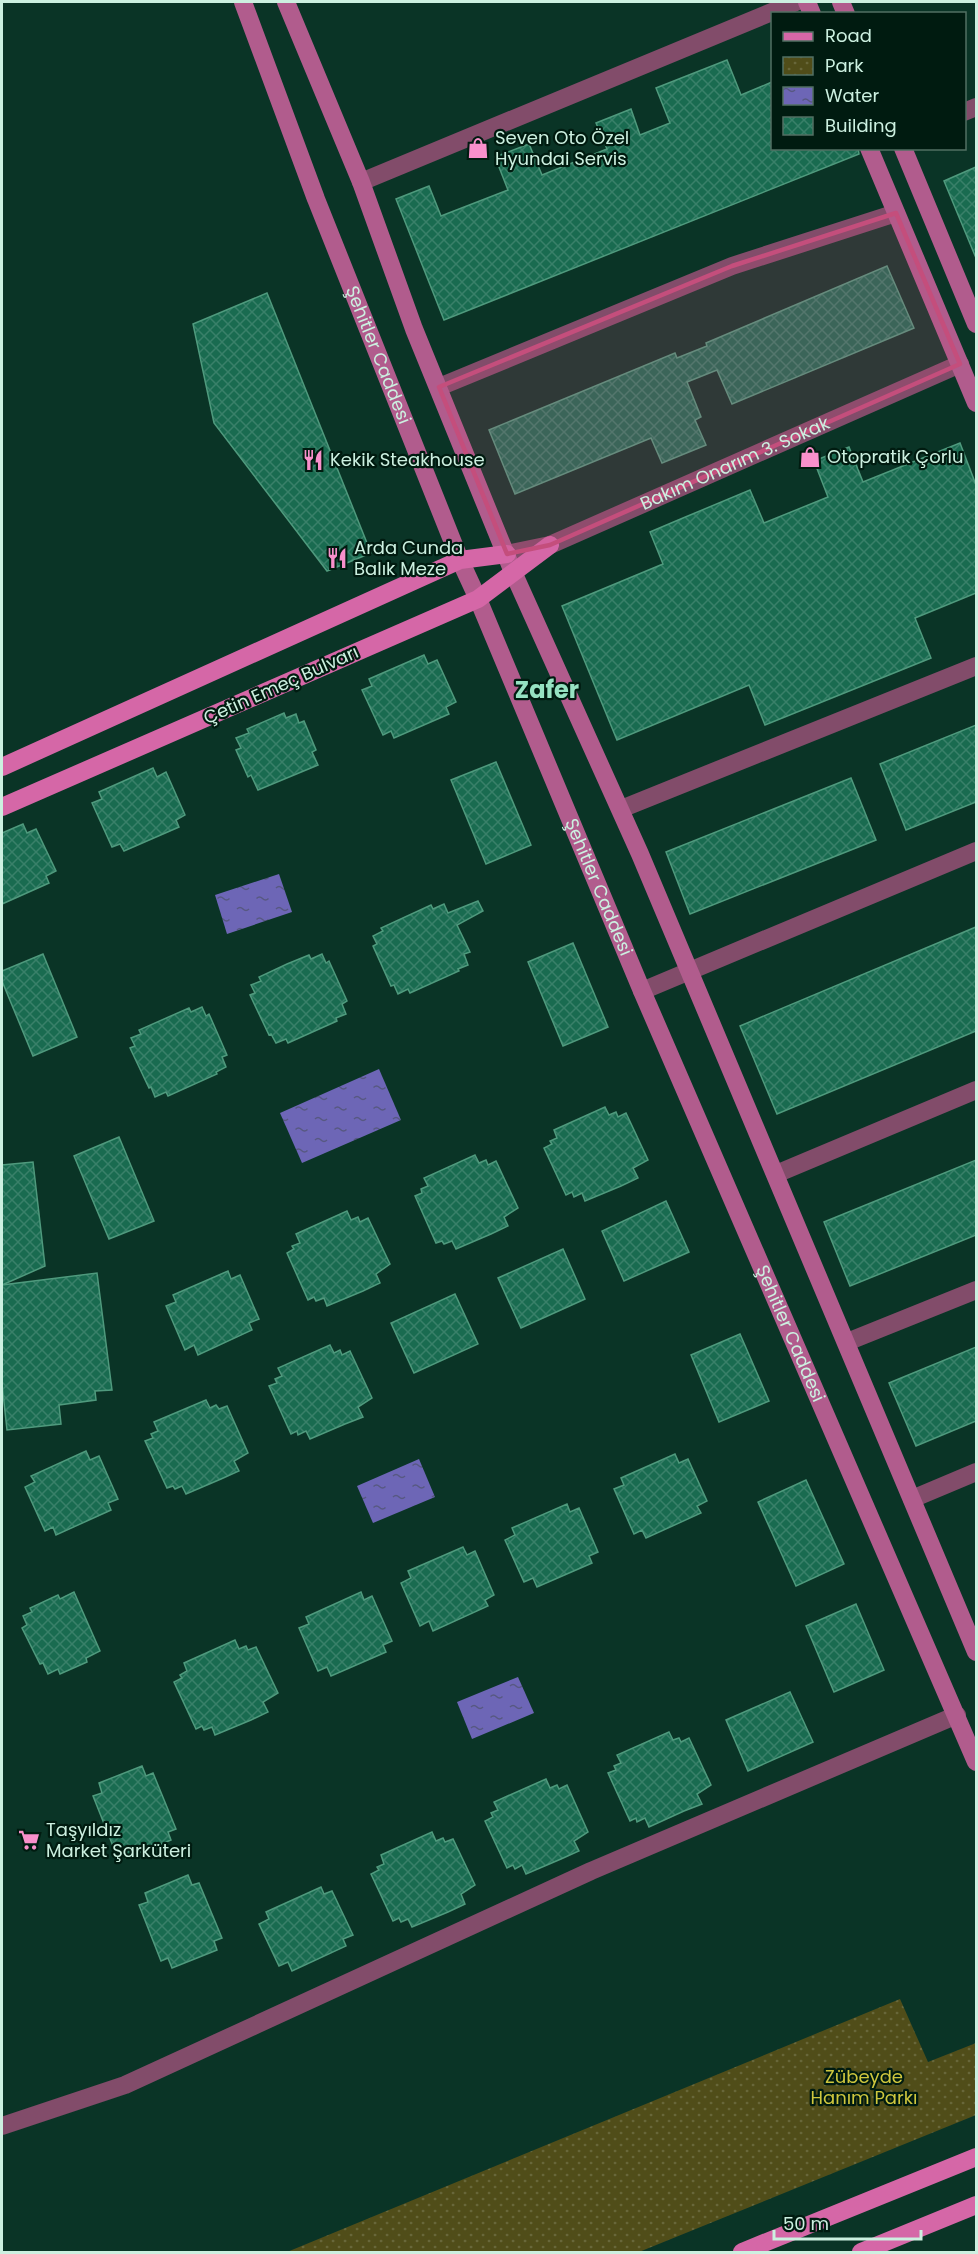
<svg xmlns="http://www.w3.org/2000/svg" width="978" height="2254" viewBox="0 0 978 2254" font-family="Poppins,sans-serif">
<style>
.park{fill:url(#park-dots)}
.water{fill:url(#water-ripples)}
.building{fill:url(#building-cross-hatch);stroke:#4f9a7d;stroke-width:1.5}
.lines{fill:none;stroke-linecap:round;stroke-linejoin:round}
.street{stroke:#824c6a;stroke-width:18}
.secondary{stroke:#b15c8d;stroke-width:18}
.primary{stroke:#d567a7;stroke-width:18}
.marked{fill:#c44e7c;fill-opacity:0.2;stroke:#c44e7c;stroke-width:4.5;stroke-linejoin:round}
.labels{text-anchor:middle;stroke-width:4.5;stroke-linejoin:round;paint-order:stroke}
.poi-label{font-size:18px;fill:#ccf0e0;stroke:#001b10;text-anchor:start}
.street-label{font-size:18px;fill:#ccf0e0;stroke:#001b10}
.park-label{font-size:18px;fill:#cfc73e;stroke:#001b10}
.district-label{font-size:24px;font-weight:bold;fill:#96e2c2;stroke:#001b10}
</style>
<defs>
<pattern id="park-dots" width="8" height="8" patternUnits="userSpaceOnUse" patternTransform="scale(1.5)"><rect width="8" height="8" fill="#504d19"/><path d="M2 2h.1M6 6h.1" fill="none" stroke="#68673a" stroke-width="1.8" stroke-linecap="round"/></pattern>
<pattern id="water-ripples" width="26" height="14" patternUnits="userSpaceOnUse" patternTransform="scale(1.5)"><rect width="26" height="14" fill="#6d66b6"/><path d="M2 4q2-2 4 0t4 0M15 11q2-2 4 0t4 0" fill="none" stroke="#575882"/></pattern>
<pattern id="building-cross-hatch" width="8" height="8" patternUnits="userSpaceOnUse" patternTransform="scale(1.5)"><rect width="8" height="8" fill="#196b50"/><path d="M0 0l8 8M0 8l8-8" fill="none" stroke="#398069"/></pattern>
</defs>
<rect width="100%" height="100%" fill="#0a3426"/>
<path class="park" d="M 900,1999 L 928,2062 L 976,2043 L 976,2115 L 639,2252 L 287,2252 Z"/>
<g class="water">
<path d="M 279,874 L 292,912 L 227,934 L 215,895 Z"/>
<path d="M 379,1069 L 401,1120 L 302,1163 L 280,1113 Z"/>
<path d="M 419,1459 L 435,1497 L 373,1523 L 357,1486 Z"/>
<path d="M 518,1677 L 534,1713 L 472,1739 L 457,1702 Z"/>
</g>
<g class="building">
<path d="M 727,60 L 741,95 L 772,82 L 772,148 L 858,148 L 859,154 L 444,320 L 396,199 L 429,186 L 441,216 L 508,190 L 495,157 L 529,144 L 542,175 L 607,149 L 596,123 L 631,109 L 640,135 L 670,123 L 656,88 Z"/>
<path d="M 976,167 L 976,258 L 944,181 Z"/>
<path d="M 887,266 L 914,328 L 732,404 L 717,370 L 687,382 L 701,417 L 695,420 L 706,445 L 662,463 L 651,438 L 515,494 L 489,430 L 675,353 L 677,358 L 707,346 L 706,343 Z"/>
<path d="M 267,293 L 371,553 L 327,571 L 214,423 L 193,324 Z"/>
<path d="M 960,443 L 976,485 L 976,593 L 915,618 L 931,658 L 765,725 L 749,685 L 617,740 L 562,606 L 663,564 L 650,532 L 683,518 L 750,490 L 764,523 L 828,497 L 814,461 L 849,447 L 863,482 Z"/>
<path d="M 424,655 L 428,664 L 437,660 L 456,702 L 446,707 L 449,714 L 394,738 L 391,731 L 383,735 L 362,690 L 372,686 L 369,679 Z"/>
<path d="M 284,713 L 286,718 L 296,714 L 299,723 L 304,721 L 316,750 L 312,752 L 318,765 L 258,790 L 251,775 L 248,777 L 236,750 L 241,748 L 236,738 L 249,733 L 247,729 Z"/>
<path d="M 976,725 L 976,802 L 906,830 L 880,764 Z"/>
<path d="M 496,762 L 531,845 L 486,864 L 451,780 Z"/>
<path d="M 153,768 L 157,777 L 166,772 L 185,815 L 176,820 L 179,827 L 124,851 L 120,844 L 112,847 L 92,803 L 102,799 L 99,792 Z"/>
<path d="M 851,778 L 876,840 L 690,914 L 666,852 Z"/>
<path d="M 23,824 L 27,833 L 36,829 L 56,871 L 46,876 L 49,883 L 2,904 L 2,833 Z"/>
<path d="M 478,901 L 483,911 L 457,925 L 470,952 L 464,954 L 468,965 L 458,969 L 459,971 L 410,993 L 408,989 L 398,994 L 394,985 L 391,986 L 373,946 L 377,944 L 373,936 L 383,931 L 381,928 L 431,905 L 433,909 L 444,904 L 448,913 Z"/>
<path d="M 976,927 L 976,1031 L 777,1114 L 740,1026 Z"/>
<path d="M 573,943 L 608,1027 L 563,1046 L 528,962 Z"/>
<path d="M 43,954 L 77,1037 L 33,1056 L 2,981 L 2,971 Z"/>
<path d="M 322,954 L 326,963 L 329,961 L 347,1001 L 342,1004 L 346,1014 L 336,1018 L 337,1021 L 288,1043 L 286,1039 L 276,1043 L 271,1034 L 269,1035 L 250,995 L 255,993 L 251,985 L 261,981 L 259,977 L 287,964 L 309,955 L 311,959 Z"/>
<path d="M 202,1007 L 206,1016 L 209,1014 L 227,1055 L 222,1057 L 226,1067 L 216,1072 L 217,1074 L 168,1096 L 166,1092 L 155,1097 L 151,1087 L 149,1088 L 130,1048 L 135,1046 L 131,1038 L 141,1034 L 139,1030 L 189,1008 L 191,1012 Z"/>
<path d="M 605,1107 L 609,1115 L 616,1112 L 618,1117 L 626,1113 L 648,1160 L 633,1168 L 638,1178 L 621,1186 L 585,1201 L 582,1193 L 574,1197 L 572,1192 L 566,1195 L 544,1148 L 552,1144 L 550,1141 L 557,1138 L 554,1130 Z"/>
<path d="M 119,1137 L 154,1221 L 109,1239 L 74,1156 Z"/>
<path d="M 475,1155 L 479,1163 L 486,1160 L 488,1165 L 496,1161 L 518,1208 L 504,1217 L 508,1226 L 491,1234 L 456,1249 L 452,1241 L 444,1244 L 442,1241 L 436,1243 L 415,1196 L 422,1193 L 421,1189 L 428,1186 L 424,1178 Z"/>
<path d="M 976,1160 L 976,1235 L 850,1286 L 824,1222 Z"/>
<path d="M 33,1162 L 45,1266 L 2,1285 L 2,1165 Z"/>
<path d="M 666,1201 L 689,1252 L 624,1281 L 602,1231 Z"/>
<path d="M 347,1211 L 351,1220 L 358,1217 L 360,1222 L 368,1218 L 390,1264 L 376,1274 L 380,1283 L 363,1291 L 327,1306 L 324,1298 L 316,1301 L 314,1297 L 308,1300 L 287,1253 L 294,1249 L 292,1246 L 300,1243 L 296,1234 Z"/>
<path d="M 563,1249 L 585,1299 L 521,1328 L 498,1278 Z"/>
<path d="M 228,1271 L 231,1279 L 240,1275 L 259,1319 L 249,1323 L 252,1330 L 198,1355 L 194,1345 L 185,1350 L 166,1306 L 176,1302 L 173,1295 Z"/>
<path d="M 97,1273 L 112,1390 L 95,1391 L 96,1400 L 59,1405 L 61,1424 L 7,1430 L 2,1384 L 2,1285 Z"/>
<path d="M 455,1294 L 478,1344 L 414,1373 L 391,1323 Z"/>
<path d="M 740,1334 L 769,1401 L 719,1422 L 691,1355 Z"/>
<path d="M 330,1345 L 334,1353 L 340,1350 L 342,1355 L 350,1351 L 372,1398 L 358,1407 L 363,1417 L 345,1424 L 310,1439 L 306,1431 L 298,1435 L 297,1431 L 291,1434 L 269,1386 L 277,1383 L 275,1379 L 282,1376 L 278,1368 Z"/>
<path d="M 976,1347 L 976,1421 L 916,1446 L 889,1383 Z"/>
<path d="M 206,1400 L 210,1408 L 216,1405 L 219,1409 L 227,1406 L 248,1453 L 234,1461 L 239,1471 L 221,1479 L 186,1494 L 182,1486 L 175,1489 L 173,1486 L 167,1488 L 145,1441 L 153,1438 L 151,1434 L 158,1431 L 154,1422 Z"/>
<path d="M 86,1451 L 90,1460 L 99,1456 L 118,1499 L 108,1503 L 111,1510 L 56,1535 L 53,1527 L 45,1531 L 25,1487 L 35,1482 L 31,1476 Z"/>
<path d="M 675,1454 L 679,1463 L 688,1459 L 707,1501 L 697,1506 L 701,1513 L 646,1538 L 642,1530 L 634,1534 L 614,1489 L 624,1485 L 621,1478 Z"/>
<path d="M 806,1480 L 844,1564 L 796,1586 L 758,1502 Z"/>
<path d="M 567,1504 L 570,1512 L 579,1508 L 598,1552 L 589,1556 L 592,1563 L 537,1587 L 533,1578 L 524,1582 L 505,1540 L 515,1535 L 512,1528 Z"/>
<path d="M 463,1547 L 467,1555 L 475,1551 L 494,1595 L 485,1600 L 488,1606 L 433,1631 L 429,1621 L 420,1626 L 401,1583 L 411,1578 L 408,1571 Z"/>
<path d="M 74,1592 L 100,1651 L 86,1658 L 87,1662 L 60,1674 L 58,1669 L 48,1674 L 43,1663 L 40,1664 L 22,1628 L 27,1625 L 23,1616 L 32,1612 L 30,1608 L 58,1595 L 60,1599 Z"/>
<path d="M 361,1592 L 364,1600 L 372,1596 L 392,1641 L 383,1645 L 386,1652 L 331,1676 L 327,1667 L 318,1671 L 299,1628 L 309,1624 L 306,1617 Z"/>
<path d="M 856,1604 L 884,1670 L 834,1692 L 806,1626 Z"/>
<path d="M 235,1640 L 239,1649 L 246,1646 L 248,1650 L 256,1647 L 278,1693 L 263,1702 L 268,1712 L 251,1720 L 215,1735 L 212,1727 L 204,1730 L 202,1726 L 196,1729 L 174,1682 L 182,1678 L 180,1675 L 187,1671 L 184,1663 Z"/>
<path d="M 790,1692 L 813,1742 L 748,1771 L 726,1720 Z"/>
<path d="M 669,1732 L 673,1740 L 679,1738 L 681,1742 L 689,1738 L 711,1785 L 697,1794 L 702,1804 L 684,1811 L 649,1827 L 645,1818 L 637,1822 L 636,1818 L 630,1821 L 608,1773 L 616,1770 L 614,1766 L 621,1763 L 617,1755 Z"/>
<path d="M 142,1766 L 146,1776 L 153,1773 L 176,1829 L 168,1832 L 171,1840 L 126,1858 L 122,1849 L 115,1851 L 93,1796 L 102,1793 L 99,1783 Z"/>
<path d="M 546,1779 L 550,1788 L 557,1785 L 559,1789 L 567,1785 L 588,1832 L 574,1841 L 579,1851 L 561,1859 L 526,1874 L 522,1865 L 515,1869 L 513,1865 L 507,1868 L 485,1821 L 493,1817 L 491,1813 L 498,1810 L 494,1802 Z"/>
<path d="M 432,1832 L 436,1841 L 443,1838 L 445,1842 L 453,1839 L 475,1885 L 461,1894 L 465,1904 L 448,1912 L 412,1927 L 408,1919 L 401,1922 L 399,1918 L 393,1921 L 371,1874 L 379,1870 L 377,1867 L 384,1864 L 381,1855 Z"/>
<path d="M 188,1875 L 192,1885 L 199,1883 L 222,1938 L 214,1941 L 217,1950 L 172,1968 L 168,1958 L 161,1961 L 139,1905 L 148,1902 L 145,1893 Z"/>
<path d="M 321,1887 L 324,1894 L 332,1891 L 353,1935 L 343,1939 L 346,1946 L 292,1971 L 288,1962 L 279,1966 L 259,1924 L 269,1919 L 266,1912 Z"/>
</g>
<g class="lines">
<g class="street">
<path d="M 964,112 L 976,107"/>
<path d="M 361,182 L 796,2"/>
<path d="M 439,387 L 732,266 L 896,213"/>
<path id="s1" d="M 507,554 L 550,545 L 960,364"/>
<path d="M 621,809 L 976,666"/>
<path d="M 642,991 L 976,851"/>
<path d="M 776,1174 L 976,1090"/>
<path d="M 847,1342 L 976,1290"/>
<path d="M 912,1499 L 976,1472"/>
<path d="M 2,2126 L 125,2085 L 591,1871 L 957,1715"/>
</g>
<g class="secondary">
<path id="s2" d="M 243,2 L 316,199 L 460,560 L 478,599 L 642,991 L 976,1762"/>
<path d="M 286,2 L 361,182 L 414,329 L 513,572 L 640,854 L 976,1652"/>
<path d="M 807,2 L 812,14"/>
<path d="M 841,2 L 846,14"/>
<path d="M 869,148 L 976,403"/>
<path d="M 903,148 L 976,324"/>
</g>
<g class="primary">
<path d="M 2,767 L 460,560 L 507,554"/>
<path d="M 2,807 L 478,599 L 550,545"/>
<path d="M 742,2252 L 976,2157"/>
<path d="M 861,2252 L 976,2205"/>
</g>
</g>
<path class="marked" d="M 896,213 L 960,364 L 550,545 L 507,554 L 439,387 L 732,266 Z"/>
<defs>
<symbol id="shop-bare" viewBox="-9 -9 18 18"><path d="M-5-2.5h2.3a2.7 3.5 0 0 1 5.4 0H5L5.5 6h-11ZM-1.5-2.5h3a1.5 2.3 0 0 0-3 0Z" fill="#f890cb" stroke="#001b10" stroke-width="2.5" paint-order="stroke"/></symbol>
<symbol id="restaurant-bare" viewBox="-9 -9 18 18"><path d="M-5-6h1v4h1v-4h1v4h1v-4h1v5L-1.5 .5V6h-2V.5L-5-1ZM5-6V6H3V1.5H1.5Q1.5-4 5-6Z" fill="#f890cb" stroke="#001b10" stroke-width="2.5" paint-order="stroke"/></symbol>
<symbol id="supermarket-bare" viewBox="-9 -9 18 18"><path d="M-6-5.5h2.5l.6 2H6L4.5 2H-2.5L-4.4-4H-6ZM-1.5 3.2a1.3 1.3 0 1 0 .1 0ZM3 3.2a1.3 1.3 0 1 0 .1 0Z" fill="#f890cb" stroke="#001b10" stroke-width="2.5" paint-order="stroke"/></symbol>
</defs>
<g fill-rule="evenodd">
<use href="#shop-bare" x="463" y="133" width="30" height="30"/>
<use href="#shop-bare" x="795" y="442" width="30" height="30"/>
<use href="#restaurant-bare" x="298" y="445" width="30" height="30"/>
<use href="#restaurant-bare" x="322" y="543" width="30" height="30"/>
<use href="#supermarket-bare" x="14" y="1825" width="30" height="30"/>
</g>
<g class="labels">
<g class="poi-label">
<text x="495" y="144">Seven Oto Özel<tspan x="495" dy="21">Hyundai Servis</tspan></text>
<text x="827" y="463">Otopratik Çorlu</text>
<text x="330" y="466">Kekik Steakhouse</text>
<text x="354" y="554">Arda Cunda<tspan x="354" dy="21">Balık Meze</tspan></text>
<text x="46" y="1836">Taşyıldız<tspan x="46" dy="21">Market Şarküteri</tspan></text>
</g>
<g class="street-label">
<text dy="6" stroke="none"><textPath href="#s2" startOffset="378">Şehitler Caddesi</textPath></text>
<text dy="6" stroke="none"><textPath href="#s1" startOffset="246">Bakım Onarım 3. Sokak</textPath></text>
<text transform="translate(281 685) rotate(-24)" y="6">Çetin Emeç Bulvarı</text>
<text dy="6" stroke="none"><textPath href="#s2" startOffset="954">Şehitler Caddesi</textPath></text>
<text dy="6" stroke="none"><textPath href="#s2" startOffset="1440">Şehitler Caddesi</textPath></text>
</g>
<g class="park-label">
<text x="864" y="2083">Zübeyde<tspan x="864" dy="21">Hanım Parkı</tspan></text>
</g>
<g class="district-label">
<text x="547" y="698">Zafer</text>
</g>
</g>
<rect width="978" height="2254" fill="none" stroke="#ccf0e0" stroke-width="6"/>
<rect x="771" y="12" width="195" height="138" fill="#001b10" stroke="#527063" stroke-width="1.5"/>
<rect x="783" y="32" width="30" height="9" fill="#d567a7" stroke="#527063" stroke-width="1.5"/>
<text x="825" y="42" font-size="18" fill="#ccf0e0">Road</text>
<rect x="783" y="57" width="30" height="18" fill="url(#park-dots)" stroke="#527063" stroke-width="1.5"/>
<text x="825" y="72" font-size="18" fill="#ccf0e0">Park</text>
<rect x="783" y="87" width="30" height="18" fill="url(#water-ripples)" stroke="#527063" stroke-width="1.5"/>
<text x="825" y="102" font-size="18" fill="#ccf0e0">Water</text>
<rect x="783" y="117" width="30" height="18" fill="url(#building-cross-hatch)" stroke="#527063" stroke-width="1.5"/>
<text x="825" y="132" font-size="18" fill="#ccf0e0">Building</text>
<path d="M774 2230v9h147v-9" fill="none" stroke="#ccf0e0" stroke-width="3"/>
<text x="783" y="2230" font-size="18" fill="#ccf0e0" stroke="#001b10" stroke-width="4.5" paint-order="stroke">50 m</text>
</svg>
